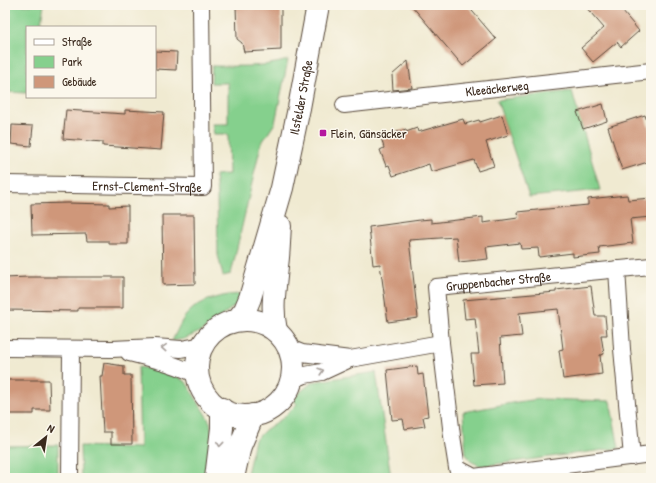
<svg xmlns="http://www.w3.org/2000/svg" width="656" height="483" viewBox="0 0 656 483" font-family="'Patrick Hand',sans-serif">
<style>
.green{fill:#85d08d;stroke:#607d56}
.building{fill:#cf977a}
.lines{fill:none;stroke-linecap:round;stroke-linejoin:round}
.minor-casing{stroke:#564739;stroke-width:18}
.secondary-casing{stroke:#564739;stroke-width:24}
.minor{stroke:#fff;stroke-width:16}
.secondary{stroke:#fff;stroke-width:22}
.oneway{stroke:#a79f9a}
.poi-dot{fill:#b5179e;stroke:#fbf7ec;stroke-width:1.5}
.labels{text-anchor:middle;stroke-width:3;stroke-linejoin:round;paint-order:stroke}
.street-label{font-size:13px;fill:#3b2a1e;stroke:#fbf7ec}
.poi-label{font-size:13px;fill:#3b2a1e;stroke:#fbf7ec;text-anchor:start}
</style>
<rect width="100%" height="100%" fill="#fbf7ec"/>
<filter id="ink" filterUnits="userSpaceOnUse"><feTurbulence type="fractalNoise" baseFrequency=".025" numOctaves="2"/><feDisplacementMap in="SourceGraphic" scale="8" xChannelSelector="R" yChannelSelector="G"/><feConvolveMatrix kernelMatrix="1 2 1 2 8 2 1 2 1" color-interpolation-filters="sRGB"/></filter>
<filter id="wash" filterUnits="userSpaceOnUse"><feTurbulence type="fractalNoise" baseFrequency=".012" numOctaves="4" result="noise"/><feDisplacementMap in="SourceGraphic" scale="16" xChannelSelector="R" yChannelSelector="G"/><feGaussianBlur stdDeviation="0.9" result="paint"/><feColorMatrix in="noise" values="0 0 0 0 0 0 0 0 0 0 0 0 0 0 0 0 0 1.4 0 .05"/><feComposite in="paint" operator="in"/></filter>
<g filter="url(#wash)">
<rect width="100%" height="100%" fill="#f0ead1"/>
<g class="green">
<path d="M 5,5 L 44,5 L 40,27 L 27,27 L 27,93 L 5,92 Z"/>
<path d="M 288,60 L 275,123 L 261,144 L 231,274 L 223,276 L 218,255 L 217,196 L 215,175 L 229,174 L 228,134 L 214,134 L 212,124 L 228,124 L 228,83 L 211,83 L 212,66 C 240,66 260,68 288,60 Z"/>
<path d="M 572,91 L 600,190 L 529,197 L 497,100 Z"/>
<path d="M 241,294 L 237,304 L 202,331 L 184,339 L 172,341 C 175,335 178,328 182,321 C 194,301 218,295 241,294 Z"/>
<path d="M 138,367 L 169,372 L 186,382 L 210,422 L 214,445 L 211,478 L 81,478 L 80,446 L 140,448 Z"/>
<path d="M 376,372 L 391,478 L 246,478 L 255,440 L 265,430 L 283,418 L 297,404 L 293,400 L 297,395 L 312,382 Z"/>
<path d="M 540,399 L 610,401 L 619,448 L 481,466 L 472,462 L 466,454 L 463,412 L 517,402 Z"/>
<path d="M 58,445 L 58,478 L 5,478 L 5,446 Z"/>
</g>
<g id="blocks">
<g class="building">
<path d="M 236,5 L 281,5 L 281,50 L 244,52 L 242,43 L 237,39 Z"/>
<path d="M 411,5 L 467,5 L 496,39 L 463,66 Z"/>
<path d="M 584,5 L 617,5 L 639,31 L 621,47 L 617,42 L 593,62 L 581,48 L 604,28 Z"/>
<path d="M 155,51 L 177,52 L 176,70 L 155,69 Z"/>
<path d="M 408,61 L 412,88 L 393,90 L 392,75 Z"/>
<path d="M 603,104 L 607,121 L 583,129 L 577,112 Z"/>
<path d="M 66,110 L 125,114 L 125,110 L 164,112 L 161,150 L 103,146 L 103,142 L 63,139 Z"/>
<path d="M 502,115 L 508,135 L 486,142 L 494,166 L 478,171 L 474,160 L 431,172 L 429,164 L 393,176 L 389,165 L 386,166 L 380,150 L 384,148 L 381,137 L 406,129 L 406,132 L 417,128 L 418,132 L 463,119 L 465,124 L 479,120 L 480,122 Z"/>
<path d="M 645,115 L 651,134 L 651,161 L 622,170 L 608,127 Z"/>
<path d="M 12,125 L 33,126 L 31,146 L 11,144 Z"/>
<path d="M 627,195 L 628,200 L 651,198 L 651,217 L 630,219 L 633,243 L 599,247 L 600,254 L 573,257 L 573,253 L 539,257 L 538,248 L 521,249 L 520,243 L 486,247 L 488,259 L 459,262 L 456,237 L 409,240 L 418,318 L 388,322 L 380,264 L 373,265 L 369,227 L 420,220 L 431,219 L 431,223 L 483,217 L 483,223 L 518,218 L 517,212 L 588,205 L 588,199 Z"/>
<path d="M 67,203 L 109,204 L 109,207 L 128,206 L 128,244 L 109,244 L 109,241 L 87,241 L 86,234 L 32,235 L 31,204 Z"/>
<path d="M 162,215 L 194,215 L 195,284 L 163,285 Z"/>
<path d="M 28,277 L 123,277 L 123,308 L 78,308 L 78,311 L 5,310 L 5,278 Z"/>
<path d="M 591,286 L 595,316 L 605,316 L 607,335 L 601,335 L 604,354 L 600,355 L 602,374 L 563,379 L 559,350 L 563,349 L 558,309 L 519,313 L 522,336 L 500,338 L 503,383 L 474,385 L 471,354 L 479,354 L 475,318 L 465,319 L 463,300 L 556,292 L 556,290 Z"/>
<path d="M 104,363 L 124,366 L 124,375 L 131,375 L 132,444 L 111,444 L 111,432 L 103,432 L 100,376 L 102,376 Z"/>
<path d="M 417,366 L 418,375 L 423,374 L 428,416 L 423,417 L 425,426 L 405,429 L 403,419 L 392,420 L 387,370 Z"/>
<path d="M 7,380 L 49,380 L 50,410 L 34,410 L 34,414 L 7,414 Z"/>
</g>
</g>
</g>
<g filter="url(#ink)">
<use href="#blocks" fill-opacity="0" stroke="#564739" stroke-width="1"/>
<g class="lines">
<defs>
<g id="minor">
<path id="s1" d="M 344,105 L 651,71"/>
<path id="s2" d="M 5,184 L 203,187 L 201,5"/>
<path d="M 617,269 L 622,349 L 632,457"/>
<path id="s3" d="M 441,343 L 436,287 L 651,266"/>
<path d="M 5,348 L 112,349 L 155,347 L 181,349 L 203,345"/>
<path d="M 289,348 L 302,353 L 350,359"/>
<path d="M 129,353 C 153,359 177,364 198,376"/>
<path d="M 291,381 L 305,375 L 322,372 L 350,359 L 441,343 L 452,436 L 457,468 L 474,477 L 651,454"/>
<path d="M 70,478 L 71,349"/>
</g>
<g id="secondary">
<path id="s4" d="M 237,320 L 245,310 L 250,298 L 282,188 L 299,108 L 318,5"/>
<circle cx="245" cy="368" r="48"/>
<path d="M 276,331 C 271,306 275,291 277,266 C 279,253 279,239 280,226"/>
<path d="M 216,478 L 222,428 L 222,409"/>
<path d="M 233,478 L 240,446 L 253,415"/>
</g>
</defs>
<use href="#minor" class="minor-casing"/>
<use href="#secondary" class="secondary-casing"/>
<use href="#minor" class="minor"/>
<use href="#secondary" class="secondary"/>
</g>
<defs><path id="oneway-chevron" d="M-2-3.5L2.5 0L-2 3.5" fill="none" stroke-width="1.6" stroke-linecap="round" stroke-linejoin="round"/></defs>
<g class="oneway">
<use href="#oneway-chevron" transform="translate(164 348) rotate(-176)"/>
<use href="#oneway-chevron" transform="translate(321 371) rotate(-17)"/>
<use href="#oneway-chevron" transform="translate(220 444) rotate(96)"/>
</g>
</g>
<rect class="poi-dot" x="319" y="129" width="8" height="8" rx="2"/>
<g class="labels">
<g class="street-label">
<text dy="5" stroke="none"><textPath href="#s1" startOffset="154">Kleeäckerweg</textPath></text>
<text dy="5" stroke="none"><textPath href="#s4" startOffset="233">Ilsfelder Straße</textPath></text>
<text dy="5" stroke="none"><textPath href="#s2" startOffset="142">Ernst-Clement-Straße</textPath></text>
<text dy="5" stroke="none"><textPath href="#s3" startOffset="119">Gruppenbacher Straße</textPath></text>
</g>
<g class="poi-label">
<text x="331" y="138">Flein, Gänsäcker</text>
</g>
</g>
<rect width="656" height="483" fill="none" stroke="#fbf7ec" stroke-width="20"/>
<rect x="26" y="26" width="130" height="72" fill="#fbf7ec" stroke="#aea59a"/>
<rect x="34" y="39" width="20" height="6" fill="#ffffff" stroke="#aea59a"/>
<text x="62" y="46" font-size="12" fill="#3b2a1e">Straße</text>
<rect x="34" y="56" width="20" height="12" fill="#85d08d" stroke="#aea59a"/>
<text x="62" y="66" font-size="12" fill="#3b2a1e">Park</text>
<rect x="34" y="76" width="20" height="12" fill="#cf977a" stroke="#aea59a"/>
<text x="62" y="86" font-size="12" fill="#3b2a1e">Gebäude</text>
<g transform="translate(46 437) rotate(30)" stroke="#fbf7ec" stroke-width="3" paint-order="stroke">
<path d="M0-3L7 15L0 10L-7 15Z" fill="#3b2a1e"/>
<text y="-6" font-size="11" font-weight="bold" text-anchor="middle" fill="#3b2a1e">N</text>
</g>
</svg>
